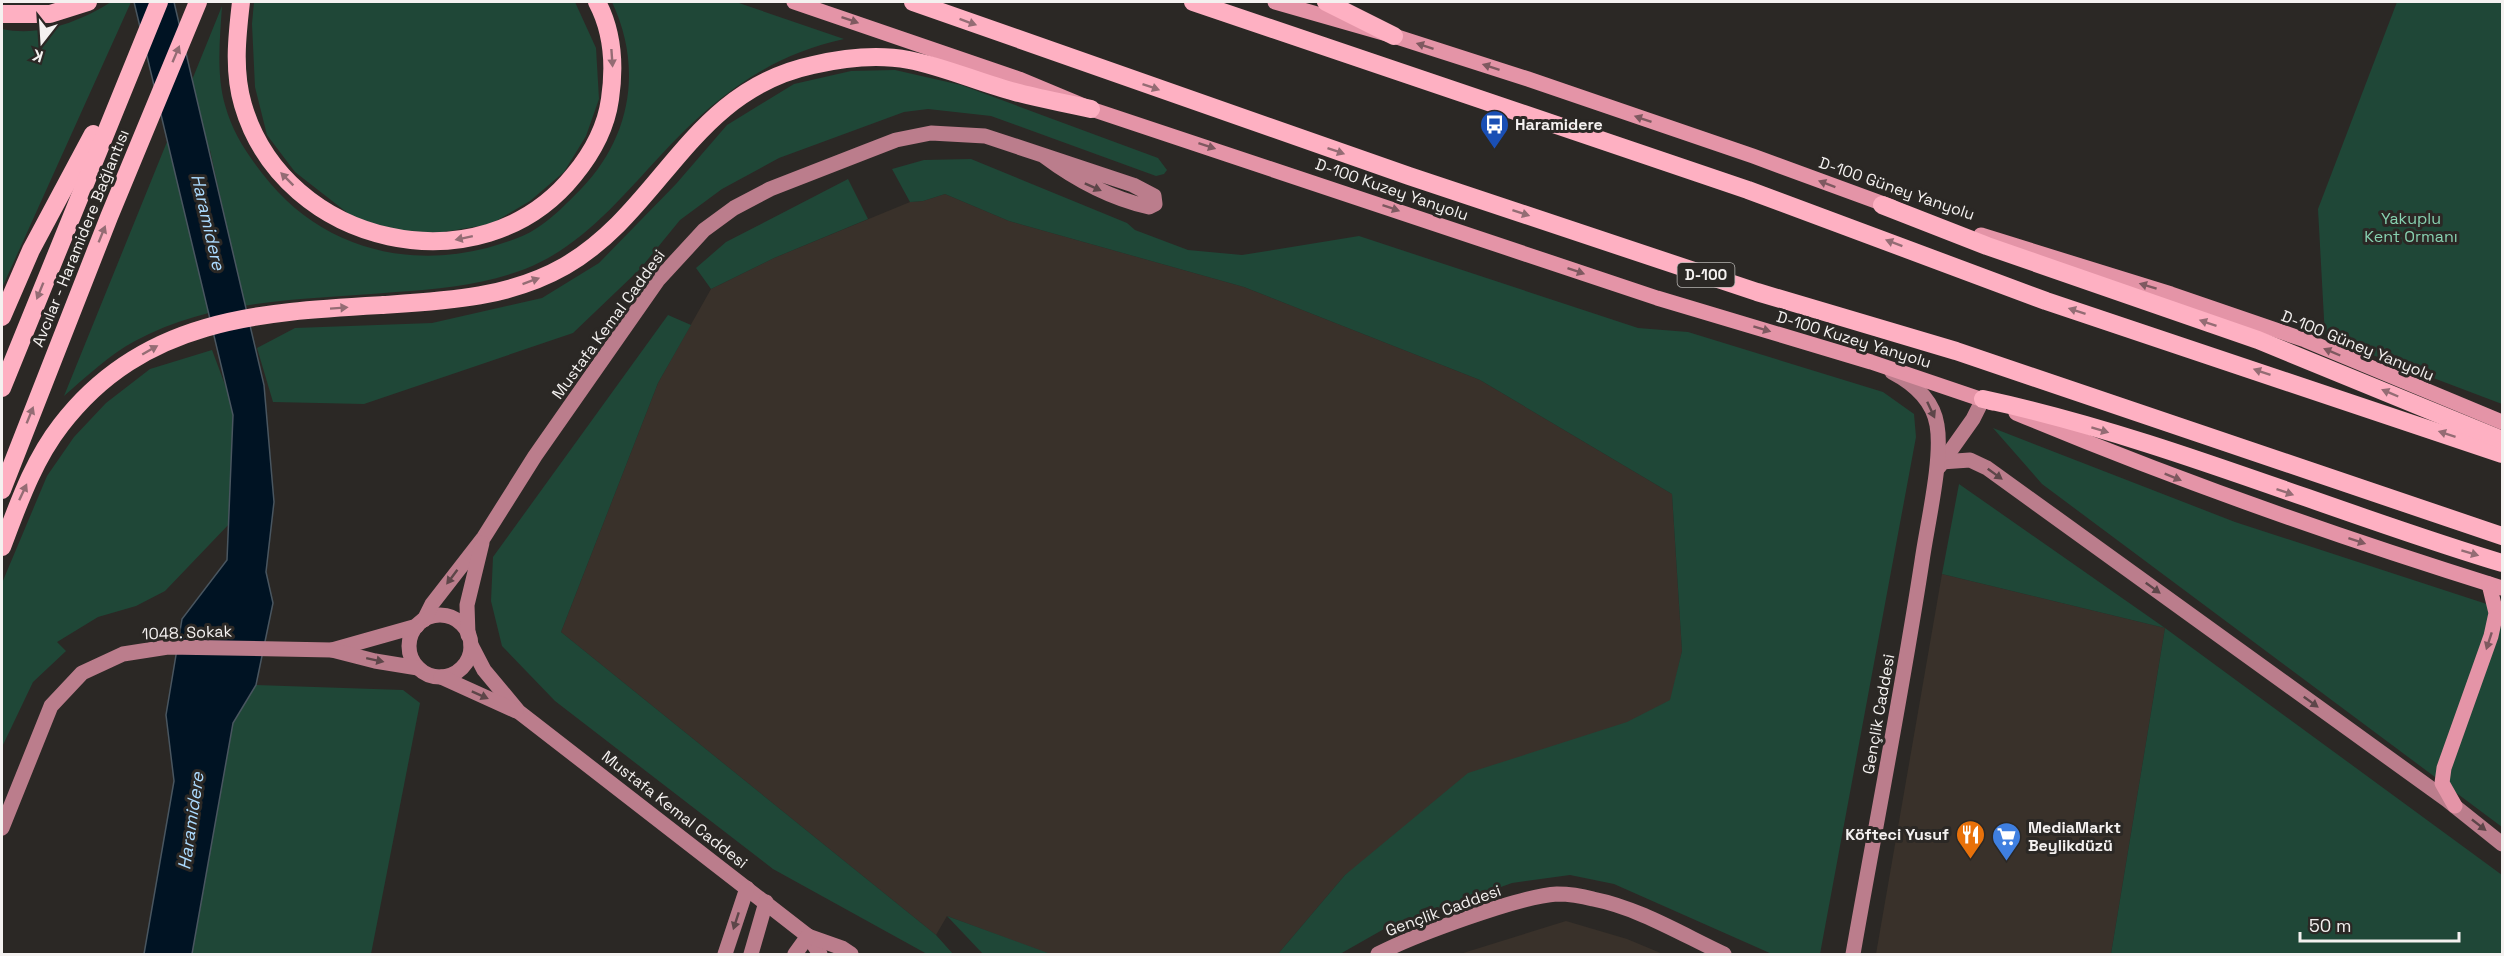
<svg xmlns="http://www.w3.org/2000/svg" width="2504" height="956" viewBox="0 0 2504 956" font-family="'Space Grotesk',sans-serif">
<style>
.built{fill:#39312a}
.green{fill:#1f4737;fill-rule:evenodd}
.water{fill:#001323;stroke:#495660;stroke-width:1.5}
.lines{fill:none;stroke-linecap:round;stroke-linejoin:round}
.secondary{stroke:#bb7d8c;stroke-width:15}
.primary{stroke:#e494a7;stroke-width:15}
.highway{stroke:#feb0c2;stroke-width:18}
.oneway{fill:#7e5960}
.oneway2{fill:#946c74}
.oneway3{fill:#5d4649}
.labels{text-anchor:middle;stroke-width:6;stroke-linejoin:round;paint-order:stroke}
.shield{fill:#2b2825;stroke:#b8b5b3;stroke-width:1.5}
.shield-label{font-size:15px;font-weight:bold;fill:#f4f1f0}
.poi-label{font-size:16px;font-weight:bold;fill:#f4f1f0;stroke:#2b2825;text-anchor:start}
.street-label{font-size:16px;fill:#f4f1f0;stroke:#2b2825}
.park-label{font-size:16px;fill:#88d2b1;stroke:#2b2825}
.water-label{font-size:18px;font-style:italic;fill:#abdafe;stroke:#2b2825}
</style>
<rect width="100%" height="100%" fill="#2b2825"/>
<g class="built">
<path d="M 945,194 L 1009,221 L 1244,287 L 1480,380 L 1672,494 L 1682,651 L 1671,700 L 1345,875 L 1278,954 L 1049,954 L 947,916 L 936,935 L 561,632 L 658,383 L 711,289 L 774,258 L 910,202 L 923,201 Z"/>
<path d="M 1942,574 L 2165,628 L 2111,954 L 1876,954 Z"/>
<path d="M 1566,921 L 1627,939 L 1663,954 L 1460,954 Z"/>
</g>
<g class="green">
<path d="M 111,2 L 131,2 L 2,288 L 2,29 C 40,37 79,22 111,2 Z"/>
<path d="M 254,2 L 575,2 L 596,48 L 599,99 L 586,136 L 564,172 L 530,201 L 491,224 L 438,233 L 401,231 L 354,218 L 295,172 L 267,135 L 255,87 L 252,24 Z"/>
<path d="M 612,2 L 736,2 L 844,39 C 766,56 713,99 660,156 C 620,199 581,247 525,269 C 483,285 441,289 396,292 C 307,300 216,297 135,341 C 109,355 86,377 64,396 L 222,6 C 220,38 216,73 225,105 C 233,135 251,160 270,183 C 324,247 406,269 487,248 C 504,243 522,238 537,228 C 554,217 567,203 581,189 C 631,137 643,68 612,2 ZM 210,150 L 240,286 L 204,294 L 174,159 Z"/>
<path d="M 2397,2 L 2502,2 L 2502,404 L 2325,337 L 2318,209 Z"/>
<path d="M 895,70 L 961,85 L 1158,158 L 1167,170 L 1164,174 L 1156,176 L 991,116 L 928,109 L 904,112 L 779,158 L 722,189 L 680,220 L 640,269 L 573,333 L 364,404 L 273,402 L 257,348 L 295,328 L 432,323 L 542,298 L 599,263 L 676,184 L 727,125 L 794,84 L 851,71 Z"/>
<path d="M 971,159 L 1127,223 L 1135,230 L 1188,250 L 1242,255 L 1359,236 L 1638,328 L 1688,332 L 1883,392 L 1914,414 L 1916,437 L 1820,954 L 1772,954 L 1614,884 L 1570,875 L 1512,883 L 1384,929 L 1340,954 L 1278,954 L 1345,875 L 1468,773 L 1627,722 L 1670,700 L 1682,651 L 1672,494 L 1480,380 L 1244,287 L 1009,221 L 945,194 L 923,201 L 910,202 L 892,169 L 924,160 Z"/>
<path d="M 848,179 L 868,219 L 774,258 L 711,289 L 696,268 L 726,242 Z"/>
<path d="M 668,315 L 691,325 L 658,383 L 561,632 L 936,935 L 953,954 L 927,954 L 773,869 L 555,701 L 502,646 L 491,601 L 493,557 Z"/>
<path d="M 212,350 L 233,406 L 231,522 L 165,591 L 136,606 L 98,617 L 57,642 L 66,651 L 33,682 L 2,747 L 2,583 L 47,476 L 74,437 L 106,403 L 150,369 Z"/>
<path d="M 1993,428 L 2235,522 L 2502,609 L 2502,827 L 2042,484 Z"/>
<path d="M 1959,484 L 2165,628 L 2502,875 L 2502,954 L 2111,954 L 2165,628 L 1942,574 Z"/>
<path d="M 256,685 L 403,690 L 420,703 L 371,954 L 192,954 L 233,723 Z"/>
<path d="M 947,916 L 1048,953 L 1049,954 L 983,954 Z"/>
</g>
<path class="water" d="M 134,2 L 174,2 L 264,385 L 274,502 L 266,572 L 273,603 L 256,685 L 233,723 L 192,954 L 144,954 L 174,781 L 166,715 L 182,619 L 227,560 L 233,415 Z"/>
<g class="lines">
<g class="secondary">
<path d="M 1941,462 L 1970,460 L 1987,468 L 2447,800 L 2502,844"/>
<path d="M 1939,467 L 1973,419 L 1983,399"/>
<circle cx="440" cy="646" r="31"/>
<path d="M 424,620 L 432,604 L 484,537 L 535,456 L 658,280 L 704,230 L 734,208 L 770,189 L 865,152 L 896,140 L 931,133 L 985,136 L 1133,185 L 1154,196 L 1155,204 L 1149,207 C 1109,198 1076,180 1044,156"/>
<path d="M 468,635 L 467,605 L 482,543"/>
<path d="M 471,645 L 484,670 L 519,712 L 808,936 L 820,954"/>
<path d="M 332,650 L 417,626"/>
<path d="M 441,677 L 516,711"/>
<path d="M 2,828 L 51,706 L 82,673 L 123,654 L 168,647 L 332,650 L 375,661 L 418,668"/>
<path d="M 808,936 L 842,948 L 851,954"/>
<path d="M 725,954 L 747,888"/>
<path d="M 751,954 L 766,902"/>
<path d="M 795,954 L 808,936"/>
<path d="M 1378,954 C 1412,936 1520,896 1557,894 C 1568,894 1582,896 1593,899 C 1639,908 1683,935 1724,954"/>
<path d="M 1853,954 C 1876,823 1902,692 1922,561 C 1927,525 1943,459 1937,425 C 1933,400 1913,383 1892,372"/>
</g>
<g class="primary">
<path d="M 794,2 L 1019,79 L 1091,109 L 1657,298 L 1871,362 L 1992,403"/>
<path d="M 1275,2 L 1394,36 L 1528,79 L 1753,156 L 1892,207"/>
<path d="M 1981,235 L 2171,294 L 2305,340 L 2502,422"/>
<path d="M 2016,413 C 2176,480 2338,537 2502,588"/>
<path d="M 2455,806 L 2442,783 L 2444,768 L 2491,636 L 2496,613 L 2489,584"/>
</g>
<g class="highway">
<path d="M 241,2 C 237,36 233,71 243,105 C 284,246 481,291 574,175 C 593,152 606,128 610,99 C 615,65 613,32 597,2"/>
<path d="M 913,2 L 1409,176 L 1757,292 L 1956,351 L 2502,536"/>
<path d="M 1193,2 L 1748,190 L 2046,301 L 2502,454"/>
<path d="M 1326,2 L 1394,36"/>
<path d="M 2,14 L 50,14 L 88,2"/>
<path d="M 1882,205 L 1987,246 L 2258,340 L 2502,440"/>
<path d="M 2,317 L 31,250 L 93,134"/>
<path d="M 2,388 L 159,2"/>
<path d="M 1983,399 C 2160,437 2329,511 2502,563"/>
<path d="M 2,490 L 109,217 L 198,2"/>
<path d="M 2,547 C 18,505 33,461 61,425 C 143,318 260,312 383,305 C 446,301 509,298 565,266 C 662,210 690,91 813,65 C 843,58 878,54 909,60 C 945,67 980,83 1015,92 C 1040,99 1066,103 1091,109"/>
</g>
</g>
<defs><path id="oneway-solid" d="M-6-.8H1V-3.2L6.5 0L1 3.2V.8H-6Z" transform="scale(1.5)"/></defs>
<g class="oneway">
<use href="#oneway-solid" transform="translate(850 20) rotate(19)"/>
<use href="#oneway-solid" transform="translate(1425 46) rotate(-162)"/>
<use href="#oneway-solid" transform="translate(1491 67) rotate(-162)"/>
<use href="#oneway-solid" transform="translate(1643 119) rotate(-161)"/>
<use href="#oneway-solid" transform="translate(1207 146) rotate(18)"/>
<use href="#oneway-solid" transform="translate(1827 184) rotate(-159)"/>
<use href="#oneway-solid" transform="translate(1391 208) rotate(19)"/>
<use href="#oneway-solid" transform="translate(1576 271) rotate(19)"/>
<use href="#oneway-solid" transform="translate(2148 286) rotate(-163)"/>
<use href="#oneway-solid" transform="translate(1762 329) rotate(17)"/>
<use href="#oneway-solid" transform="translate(2332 352) rotate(-157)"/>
<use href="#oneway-solid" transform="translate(2173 477) rotate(22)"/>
<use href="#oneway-solid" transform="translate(2357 541) rotate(18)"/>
<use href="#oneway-solid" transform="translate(2489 641) rotate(108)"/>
</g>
<g class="oneway2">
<use href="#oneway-solid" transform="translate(968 22) rotate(20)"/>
<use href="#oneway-solid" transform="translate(176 54) rotate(-67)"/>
<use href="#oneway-solid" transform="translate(612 58) rotate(86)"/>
<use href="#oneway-solid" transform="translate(1151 87) rotate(19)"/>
<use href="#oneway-solid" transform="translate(1336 151) rotate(19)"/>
<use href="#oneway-solid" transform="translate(287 179) rotate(-135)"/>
<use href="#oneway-solid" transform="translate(1521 213) rotate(18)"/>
<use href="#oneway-solid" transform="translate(102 234) rotate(-68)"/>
<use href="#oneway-solid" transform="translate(464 238) rotate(168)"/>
<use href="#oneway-solid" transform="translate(1894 243) rotate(-159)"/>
<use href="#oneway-solid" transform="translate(531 281) rotate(-20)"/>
<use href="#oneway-solid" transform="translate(40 291) rotate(112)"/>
<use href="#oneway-solid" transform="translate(339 308) rotate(-4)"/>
<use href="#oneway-solid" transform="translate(2077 311) rotate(-162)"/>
<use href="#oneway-solid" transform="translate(2208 323) rotate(-161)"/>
<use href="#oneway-solid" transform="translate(150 350) rotate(-30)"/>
<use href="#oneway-solid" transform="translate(2262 372) rotate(-161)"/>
<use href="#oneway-solid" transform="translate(2390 393) rotate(-157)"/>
<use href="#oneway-solid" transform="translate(30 415) rotate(-68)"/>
<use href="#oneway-solid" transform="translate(2100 430) rotate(17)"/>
<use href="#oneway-solid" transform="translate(2447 434) rotate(-162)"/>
<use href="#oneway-solid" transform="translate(23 492) rotate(-65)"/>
<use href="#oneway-solid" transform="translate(2285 492) rotate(19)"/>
<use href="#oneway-solid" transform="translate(2470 553) rotate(17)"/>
</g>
<g class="oneway3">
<use href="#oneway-solid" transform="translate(1093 187) rotate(24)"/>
<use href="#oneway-solid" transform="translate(1931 410) rotate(65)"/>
<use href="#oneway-solid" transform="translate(1995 474) rotate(36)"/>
<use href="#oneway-solid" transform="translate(452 577) rotate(127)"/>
<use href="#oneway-solid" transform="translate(2153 588) rotate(36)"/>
<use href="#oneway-solid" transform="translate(375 660) rotate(12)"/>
<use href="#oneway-solid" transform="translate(480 695) rotate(24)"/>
<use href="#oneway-solid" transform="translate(2311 702) rotate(36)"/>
<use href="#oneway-solid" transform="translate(2479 825) rotate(38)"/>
<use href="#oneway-solid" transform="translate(736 921) rotate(108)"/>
</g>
<defs>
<symbol id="bus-pin" viewBox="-11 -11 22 30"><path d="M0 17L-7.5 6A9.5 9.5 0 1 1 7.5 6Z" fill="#1a4fb4" stroke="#2b2825"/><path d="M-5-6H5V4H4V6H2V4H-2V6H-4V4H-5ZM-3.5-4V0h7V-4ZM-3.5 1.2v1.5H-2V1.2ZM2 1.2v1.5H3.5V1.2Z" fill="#fff"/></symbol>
<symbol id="restaurant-pin" viewBox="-11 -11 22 30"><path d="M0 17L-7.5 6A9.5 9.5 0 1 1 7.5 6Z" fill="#e8710a" stroke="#2b2825"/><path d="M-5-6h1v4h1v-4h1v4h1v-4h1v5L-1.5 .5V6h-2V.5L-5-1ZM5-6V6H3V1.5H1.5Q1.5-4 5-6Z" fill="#fff"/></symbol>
<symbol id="supermarket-pin" viewBox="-11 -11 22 30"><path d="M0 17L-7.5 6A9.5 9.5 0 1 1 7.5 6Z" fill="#3f7fe0" stroke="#2b2825"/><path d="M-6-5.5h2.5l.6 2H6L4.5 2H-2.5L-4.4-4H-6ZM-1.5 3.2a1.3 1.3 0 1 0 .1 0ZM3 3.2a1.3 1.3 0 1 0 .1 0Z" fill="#fff"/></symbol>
</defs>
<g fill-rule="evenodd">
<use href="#bus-pin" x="1478" y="108" width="33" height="45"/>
<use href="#restaurant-pin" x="1954" y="818" width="33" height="45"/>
<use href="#supermarket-pin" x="1990" y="820" width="33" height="45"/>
</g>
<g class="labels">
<rect class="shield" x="1677.5" y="263" width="57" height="24" rx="4.5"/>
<g class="shield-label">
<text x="1706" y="280">D-100</text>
</g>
<g class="poi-label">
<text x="1515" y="130">Haramidere</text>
<text x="2028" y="833">MediaMarkt<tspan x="2028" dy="18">Beylikdüzü</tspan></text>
<text x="1949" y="840" text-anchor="end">Köfteci Yusuf</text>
</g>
<g class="street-label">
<text transform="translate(1897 188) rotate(19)" y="6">D-100 Güney Yanyolu</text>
<text transform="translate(1392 189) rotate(19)" y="6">D-100 Kuzey Yanyolu</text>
<text transform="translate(80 238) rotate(-68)" y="6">Avcılar - Haramidere Bağlantısı</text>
<text transform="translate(608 324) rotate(-54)" y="6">Mustafa Kemal Caddesi</text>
<text transform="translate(1854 339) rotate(17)" y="6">D-100 Kuzey Yanyolu</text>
<text transform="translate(2358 345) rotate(22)" y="6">D-100 Güney Yanyolu</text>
<text transform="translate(187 632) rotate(-2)" y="6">1048. Sokak</text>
<text transform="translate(1878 714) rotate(-80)" y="6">Gençlik Caddesi</text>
<text transform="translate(675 809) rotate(38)" y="6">Mustafa Kemal Caddesi</text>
<text transform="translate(1443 910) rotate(-20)" y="6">Gençlik Caddesi</text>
</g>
<g class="park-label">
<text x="2411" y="224">Yakuplu<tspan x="2411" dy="18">Kent Ormanı</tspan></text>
</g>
<g class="water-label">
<text transform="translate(208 222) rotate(77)" y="6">Haramidere</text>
<text transform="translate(191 821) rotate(-82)" y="6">Haramidere</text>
</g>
</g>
<rect width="2504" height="956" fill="none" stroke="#f4f1f0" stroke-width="6"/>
<g transform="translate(42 42) rotate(197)" stroke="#2b2825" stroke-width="4.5" paint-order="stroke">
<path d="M0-4.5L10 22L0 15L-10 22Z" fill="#f4f1f0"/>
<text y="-9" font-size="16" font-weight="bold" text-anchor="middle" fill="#f4f1f0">K</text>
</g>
<path d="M2300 932v9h159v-9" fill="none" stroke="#f4f1f0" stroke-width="3"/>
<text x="2309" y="932" font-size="18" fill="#f4f1f0" stroke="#2b2825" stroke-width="4.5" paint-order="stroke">50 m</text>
</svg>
